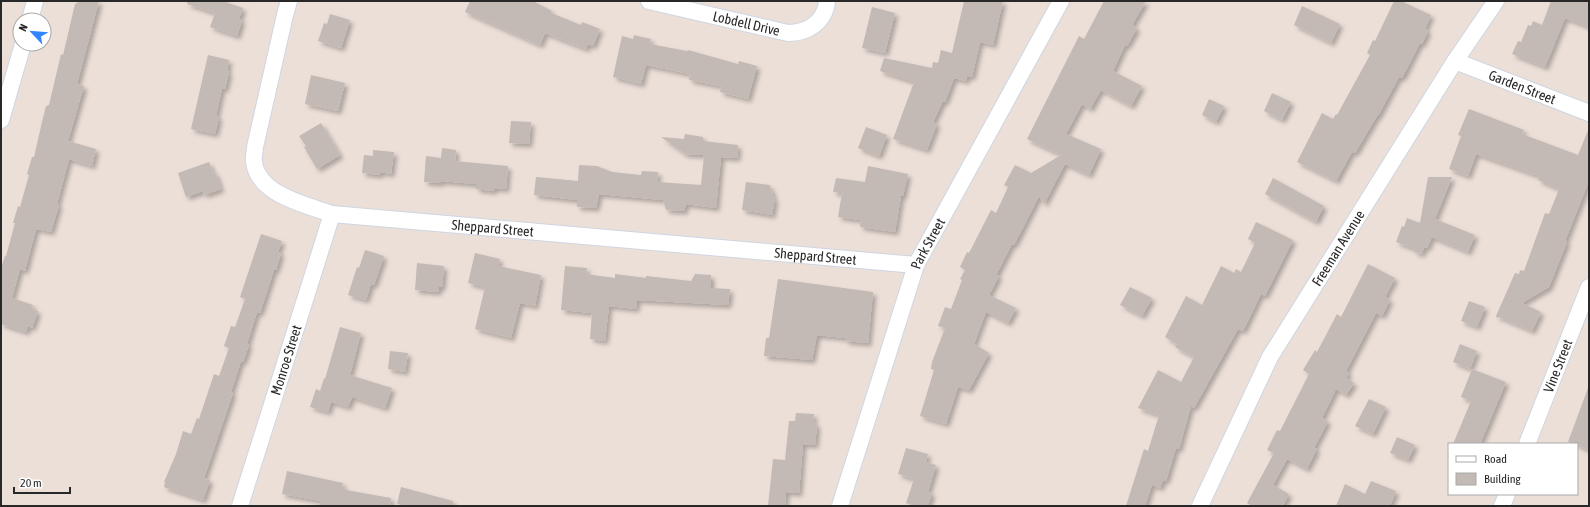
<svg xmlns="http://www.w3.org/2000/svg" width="1590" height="507" viewBox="0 0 1590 507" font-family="'Asap Condensed',sans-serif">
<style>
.building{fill:#c3b9b5;filter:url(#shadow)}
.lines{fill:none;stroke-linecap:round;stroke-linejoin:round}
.minor-casing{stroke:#cdd6e2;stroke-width:18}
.minor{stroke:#fff;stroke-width:16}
.labels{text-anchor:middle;stroke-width:3.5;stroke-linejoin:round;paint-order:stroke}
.street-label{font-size:14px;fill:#282828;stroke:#fff}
</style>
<defs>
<filter id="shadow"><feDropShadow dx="3.5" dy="3.5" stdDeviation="2" flood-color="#0004"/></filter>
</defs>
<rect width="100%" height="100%" fill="#ecdfd8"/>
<g class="building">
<path d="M 80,1 L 99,1 L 77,84 L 84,86 L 68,141 L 96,149 L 92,166 L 69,159 L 57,204 L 59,205 L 51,232 L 36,229 L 25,271 L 20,269 L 12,298 L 33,305 L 32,309 L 38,311 L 32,328 L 28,326 L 26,332 L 1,324 L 1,268 L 5,256 L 6,256 L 15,223 L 13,223 L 18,206 L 20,207 L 29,175 L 27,174 L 32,157 L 34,157 L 42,122 L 46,106 L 49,105 L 61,54 L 63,55 L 75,4 Z"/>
<path d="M 188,1 L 223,1 L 243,8 L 239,19 L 242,20 L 237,36 L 210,27 L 215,13 L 187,4 Z"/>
<path d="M 470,1 L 533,1 L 552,11 L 551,13 L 581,25 L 582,22 L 600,29 L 593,46 L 588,44 L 586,49 L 545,33 L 540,45 L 465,12 Z"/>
<path d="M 964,1 L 1003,1 L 993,45 L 980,42 L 972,77 L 967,76 L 966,81 L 954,78 L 945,102 L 943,101 L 933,122 L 937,124 L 927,150 L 893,139 L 914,82 L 880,71 L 884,58 L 932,68 L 933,62 L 938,63 L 941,50 L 952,53 Z"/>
<path d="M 1104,1 L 1146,1 L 1132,25 L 1137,28 L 1127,46 L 1125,45 L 1113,71 L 1142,86 L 1131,106 L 1101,90 L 1090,109 L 1082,104 L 1066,134 L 1101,149 L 1089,175 L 1065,164 L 1044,204 L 1039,196 L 1014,245 L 1012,244 L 996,275 L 999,276 L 989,295 L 1016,308 L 1008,323 L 986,312 L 974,344 L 989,353 L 969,390 L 958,387 L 946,424 L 920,416 L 934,370 L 931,369 L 932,362 L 945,328 L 938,326 L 945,307 L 951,309 L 962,280 L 960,279 L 965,270 L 960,267 L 967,252 L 969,253 L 991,210 L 996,213 L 1008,187 L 1004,185 L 1015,165 L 1031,173 L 1061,155 L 1027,139 L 1079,36 L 1084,39 Z"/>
<path d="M 1394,1 L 1401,1 L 1431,15 L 1425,29 L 1428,31 L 1422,44 L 1420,43 L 1402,78 L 1399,77 L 1378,116 L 1377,116 L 1355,153 L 1352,152 L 1336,181 L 1297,162 L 1322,113 L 1333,119 L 1336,114 L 1337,115 L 1370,55 L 1367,53 L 1373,40 L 1375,41 Z"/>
<path d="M 1551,1 L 1589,1 L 1589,27 L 1565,18 L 1545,67 L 1512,54 L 1518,41 L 1521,42 L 1528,25 L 1531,26 L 1533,21 L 1542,25 Z"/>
<path d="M 1302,6 L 1340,24 L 1331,43 L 1294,25 Z"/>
<path d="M 872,7 L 895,13 L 885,53 L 862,48 Z"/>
<path d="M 330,14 L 350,20 L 341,48 L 318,41 L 324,23 L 327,24 Z"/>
<path d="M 634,35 L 651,39 L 650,44 L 687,51 L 688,50 L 738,64 L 739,61 L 757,66 L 748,99 L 720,92 L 721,86 L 689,80 L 690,74 L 646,65 L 641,84 L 613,77 L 622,36 L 633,39 Z"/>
<path d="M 208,55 L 229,60 L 227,71 L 229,72 L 225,89 L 222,88 L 216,116 L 219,117 L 215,134 L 191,129 Z"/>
<path d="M 311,75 L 345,83 L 338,111 L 305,104 Z"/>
<path d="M 1272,93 L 1291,102 L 1282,120 L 1264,111 Z"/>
<path d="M 1209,99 L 1224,106 L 1216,122 L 1202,115 Z"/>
<path d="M 1469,109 L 1524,130 L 1522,134 L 1578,155 L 1589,128 L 1589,181 L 1565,241 L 1567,242 L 1549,287 L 1522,303 L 1541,312 L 1532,331 L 1499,317 L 1497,318 L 1496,316 L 1515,273 L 1519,274 L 1520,270 L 1524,271 L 1545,213 L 1549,214 L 1559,189 L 1538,180 L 1539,176 L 1476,154 L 1468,176 L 1449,169 L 1461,136 L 1458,135 Z"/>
<path d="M 511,121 L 531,122 L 529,144 L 509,143 Z"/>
<path d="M 321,123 L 340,155 L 317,169 L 304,147 L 306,146 L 299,136 Z"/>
<path d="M 866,127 L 887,135 L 879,156 L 858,148 Z"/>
<path d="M 685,134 L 703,137 L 703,141 L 738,145 L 737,158 L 721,157 L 716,208 L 686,204 L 684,211 L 666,210 L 663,200 L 599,194 L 596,208 L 577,207 L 577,200 L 534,195 L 536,177 L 578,181 L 579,165 L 597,166 L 612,172 L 641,175 L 642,171 L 658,172 L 657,182 L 701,185 L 704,155 L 685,154 L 661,137 L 684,139 Z"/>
<path d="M 442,148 L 456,150 L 455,161 L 508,166 L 506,189 L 495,188 L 493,191 L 476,189 L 476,184 L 441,181 L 441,183 L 424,182 L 426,156 L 441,158 Z"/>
<path d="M 373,150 L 394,152 L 391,174 L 381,172 L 379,175 L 362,173 L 364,155 L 373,156 Z"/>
<path d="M 209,162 L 213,173 L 215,172 L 221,189 L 204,195 L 203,191 L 186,197 L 178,173 Z"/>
<path d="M 868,166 L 908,174 L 903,196 L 901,196 L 895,232 L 860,227 L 861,220 L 838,217 L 842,193 L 833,192 L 836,178 L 865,182 Z"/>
<path d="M 1428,177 L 1452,177 L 1435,219 L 1475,235 L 1468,252 L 1432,237 L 1427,248 L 1424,247 L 1422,254 L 1414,252 L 1415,249 L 1396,242 L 1402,226 L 1404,227 L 1407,218 L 1420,223 Z"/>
<path d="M 1273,178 L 1324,206 L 1316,222 L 1265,194 Z"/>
<path d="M 746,182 L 770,185 L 770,190 L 773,191 L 772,197 L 775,198 L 772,215 L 742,210 Z"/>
<path d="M 1256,222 L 1293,240 L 1265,296 L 1261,294 L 1243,331 L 1238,329 L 1194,408 L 1191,406 L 1179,449 L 1176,448 L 1166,481 L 1163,480 L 1160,488 L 1152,485 L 1145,506 L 1126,506 L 1144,449 L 1148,451 L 1159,415 L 1138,408 L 1158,370 L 1181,382 L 1194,357 L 1175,347 L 1177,344 L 1165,337 L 1186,296 L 1202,305 L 1221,266 L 1234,273 L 1236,269 L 1241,272 L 1255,243 L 1248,239 Z"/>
<path d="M 261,234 L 282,241 L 278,252 L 281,253 L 276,270 L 274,270 L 260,313 L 257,312 L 247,344 L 249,345 L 243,362 L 241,361 L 231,392 L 233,393 L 204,478 L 210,480 L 203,500 L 164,487 L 165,482 L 164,482 L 176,454 L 183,431 L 191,434 L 197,418 L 199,419 L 214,374 L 219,376 L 229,348 L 224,346 L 231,326 L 235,327 L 245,299 L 240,297 Z"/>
<path d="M 365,250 L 384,256 L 374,285 L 371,284 L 366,300 L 348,295 L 357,267 L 359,268 Z"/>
<path d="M 475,253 L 500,259 L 498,266 L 541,275 L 535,306 L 520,303 L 511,338 L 475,329 L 485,287 L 468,283 Z"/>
<path d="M 417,263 L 444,266 L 442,287 L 439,287 L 438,292 L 415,290 Z"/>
<path d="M 1368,264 L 1395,278 L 1385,297 L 1390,300 L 1382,316 L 1376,313 L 1346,371 L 1349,373 L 1346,378 L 1354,383 L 1346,395 L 1336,389 L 1322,418 L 1328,421 L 1314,448 L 1317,449 L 1307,469 L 1287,459 L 1273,485 L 1289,494 L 1283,506 L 1252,506 L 1247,503 L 1274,453 L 1267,450 L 1277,430 L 1280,431 L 1309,374 L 1303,370 L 1315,350 L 1317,352 L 1337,314 L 1341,317 Z"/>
<path d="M 565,266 L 587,268 L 586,274 L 615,278 L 615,274 L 646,278 L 646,276 L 691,281 L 695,274 L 711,275 L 711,288 L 730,289 L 728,305 L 637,300 L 636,309 L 609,306 L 605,341 L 590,339 L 592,313 L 561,310 Z"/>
<path d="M 778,279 L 873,292 L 868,343 L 845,341 L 845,338 L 817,335 L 812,360 L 764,356 L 766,338 L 769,338 Z"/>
<path d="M 1130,287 L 1152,298 L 1142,316 L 1120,305 Z"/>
<path d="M 1469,301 L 1485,307 L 1477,327 L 1461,321 Z"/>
<path d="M 340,327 L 361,333 L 350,375 L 392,388 L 385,408 L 352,397 L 348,407 L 331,402 L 328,412 L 310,407 L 316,389 L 320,391 L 324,378 L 325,379 Z"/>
<path d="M 1460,344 L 1477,351 L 1470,369 L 1453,362 Z"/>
<path d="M 390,351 L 408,353 L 405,372 L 388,369 Z"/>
<path d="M 1472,369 L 1506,382 L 1480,444 L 1453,444 L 1471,401 L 1461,397 Z"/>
<path d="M 1588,388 L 1589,389 L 1589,450 L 1577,445 L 1577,444 L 1568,442 Z"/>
<path d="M 1369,399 L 1386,407 L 1373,434 L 1355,426 Z"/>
<path d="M 796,413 L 814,414 L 813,422 L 817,425 L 815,445 L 803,444 L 799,493 L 786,492 L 785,506 L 768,506 L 773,459 L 785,460 L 789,421 L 795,421 Z"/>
<path d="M 1397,437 L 1415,445 L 1408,460 L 1390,453 Z"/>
<path d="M 906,448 L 928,454 L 926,462 L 936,465 L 928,492 L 932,493 L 928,506 L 915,506 L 906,503 L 914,479 L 898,474 Z"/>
<path d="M 287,471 L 343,483 L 342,488 L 347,489 L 346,490 L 391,498 L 390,506 L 319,506 L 321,501 L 282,494 Z"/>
<path d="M 1371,481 L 1396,491 L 1390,506 L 1336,506 L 1345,484 L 1365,494 Z"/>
<path d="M 401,487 L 453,501 L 453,506 L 405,506 L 397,504 Z"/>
</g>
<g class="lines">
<defs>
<g id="minor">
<path id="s1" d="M 289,1 L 285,15 L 255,147 C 255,152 253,157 254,162 C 258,195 307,205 332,214 L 916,265"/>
<path id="s2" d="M 649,1 L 788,33 C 808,33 825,22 827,1"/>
<path d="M 30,20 L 35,1"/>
<path id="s3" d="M 1455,61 L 1589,113"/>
<path d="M 1,120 L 23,44"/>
<path id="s4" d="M 1527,444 L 1589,287"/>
<path id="s5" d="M 240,506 L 332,214"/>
<path id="s6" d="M 840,506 L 916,265 L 1061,1"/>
<path id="s7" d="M 1200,506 L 1270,357 L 1455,61 L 1496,1"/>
<path d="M 1502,506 L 1507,494"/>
</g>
</defs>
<use href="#minor" class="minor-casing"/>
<use href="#minor" class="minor"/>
</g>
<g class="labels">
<g class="street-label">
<text dy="5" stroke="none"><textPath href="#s2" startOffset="100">Lobdell Drive</textPath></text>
<text dy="5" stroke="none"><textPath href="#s3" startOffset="72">Garden Street</textPath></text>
<text dy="5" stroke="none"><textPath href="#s1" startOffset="425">Sheppard Street</textPath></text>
<text dy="5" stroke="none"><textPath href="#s6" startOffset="277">Park Street</textPath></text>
<text dy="5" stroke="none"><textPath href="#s7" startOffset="293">Freeman Avenue</textPath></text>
<text dy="5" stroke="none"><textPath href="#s1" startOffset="749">Sheppard Street</textPath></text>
<text dy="5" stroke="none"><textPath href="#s5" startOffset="153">Monroe Street</textPath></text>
<text dy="5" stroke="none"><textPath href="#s4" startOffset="84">Vine Street</textPath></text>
</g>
</g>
<rect width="1590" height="507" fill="none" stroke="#282828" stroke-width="4"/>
<rect x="1448" y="443" width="130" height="52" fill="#ffffff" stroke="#a9a9a9"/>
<rect x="1456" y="456" width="20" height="6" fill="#ffffff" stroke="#a9a9a9"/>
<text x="1484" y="463" font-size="12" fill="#282828">Road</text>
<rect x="1456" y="473" width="20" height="12" fill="#c3b9b5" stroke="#a9a9a9"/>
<text x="1484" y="483" font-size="12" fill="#282828">Building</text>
<g transform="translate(32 32) rotate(296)"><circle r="19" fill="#ffffff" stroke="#a9a9a9"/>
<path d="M0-3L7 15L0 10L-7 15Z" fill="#3186ff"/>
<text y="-6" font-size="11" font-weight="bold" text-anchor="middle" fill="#282828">N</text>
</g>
<path d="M14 487v6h56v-6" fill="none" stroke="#282828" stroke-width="2"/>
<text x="20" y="487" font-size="12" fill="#282828" stroke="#ffffff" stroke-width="3" paint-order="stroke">20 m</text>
</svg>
